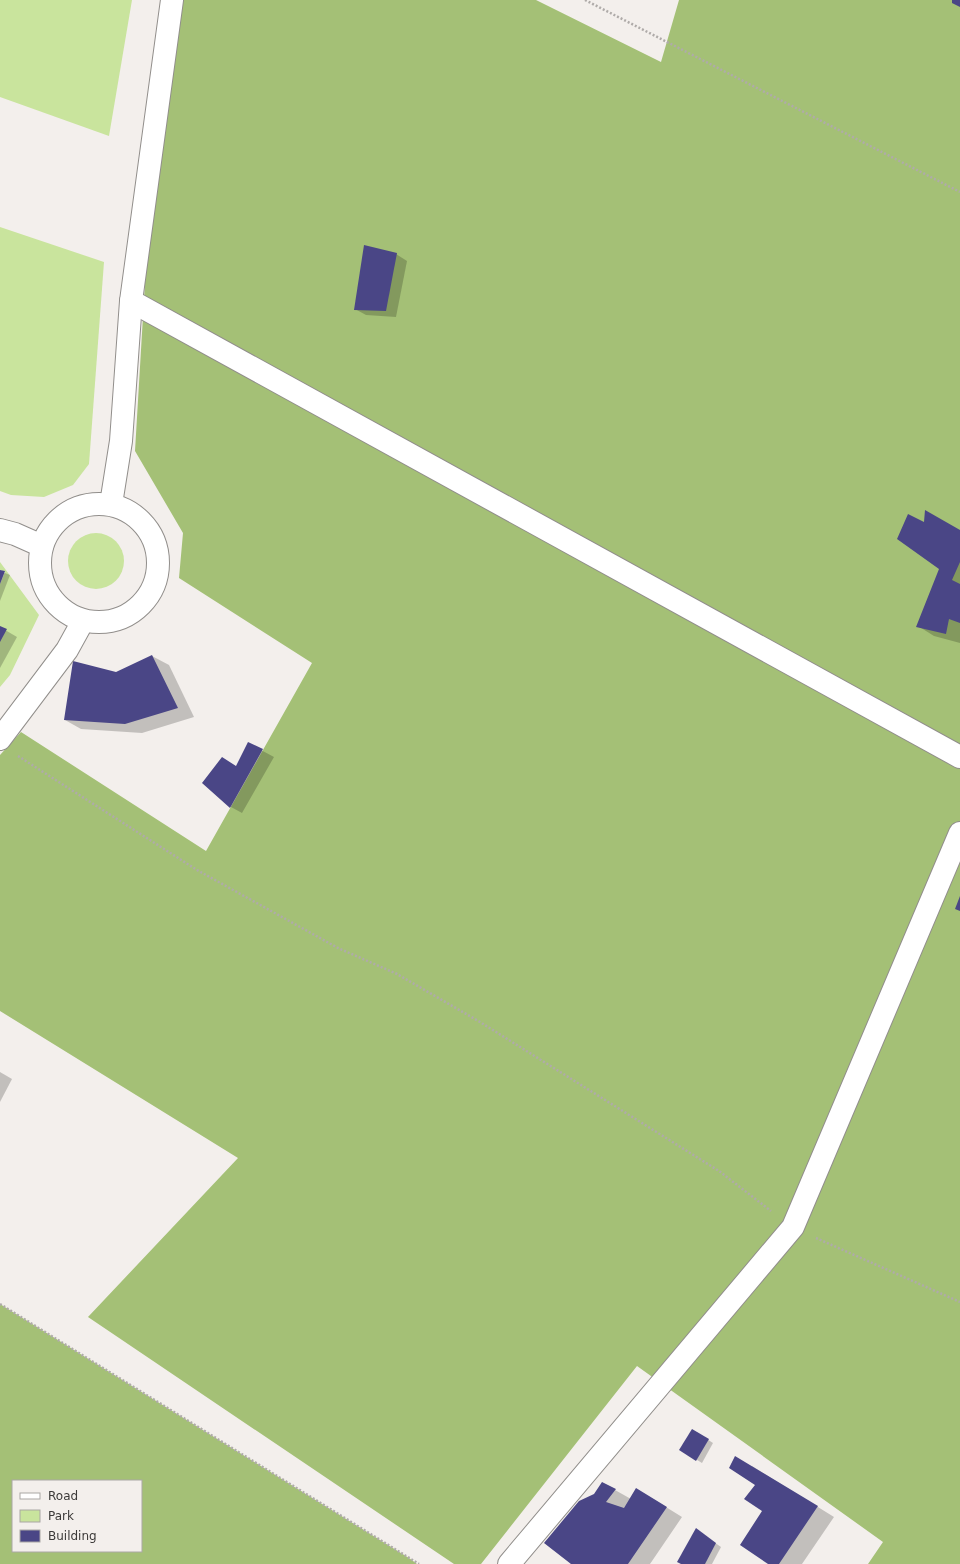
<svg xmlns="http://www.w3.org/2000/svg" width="960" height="1564" viewBox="0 0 960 1564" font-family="'DejaVu Sans',sans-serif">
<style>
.green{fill:#c9e49d}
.forest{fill:#a4c076;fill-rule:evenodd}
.shadow{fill:#0003}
.building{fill:#4a4686}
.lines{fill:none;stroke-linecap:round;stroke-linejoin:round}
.minor-casing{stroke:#918e8b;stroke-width:24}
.path{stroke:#afaba9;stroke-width:2.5;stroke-dasharray:2 2;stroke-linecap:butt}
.minor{stroke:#fff;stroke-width:22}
</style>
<rect width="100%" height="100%" fill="#f3efec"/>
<g class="green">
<path d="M 0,0 L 132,0 L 109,136 L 0,97 Z"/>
<path d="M 0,227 L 104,262 L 89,464 L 73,485 L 44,497 L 11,495 L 0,491 Z"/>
<circle cx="96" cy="561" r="28"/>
<path d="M 0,562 L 39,615 L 10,675 L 0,687 L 0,584 L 5,572 L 0,570 Z"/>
</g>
<g class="forest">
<path d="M 182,0 L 536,0 L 661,62 L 679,0 L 960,0 L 960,1564 L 868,1564 L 883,1542 L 637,1366 L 481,1564 L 454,1564 L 88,1317 L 238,1158 L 0,1011 L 0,755 L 21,732 L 206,851 L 312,663 L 179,578 L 183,533 L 135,451 L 147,249 Z"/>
<path d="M 0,1304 L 409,1558 L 417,1564 L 0,1564 ZM 13,1481 L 141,1481 L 141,1551 L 13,1551 Z"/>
</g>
<g class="shadow">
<path d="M 396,254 L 407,261 L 396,317 L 366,315 L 355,309 Z"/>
<path d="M 925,524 L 960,531 L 960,643 L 934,636 L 918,626 L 941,568 Z"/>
<path d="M 0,571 L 10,575 L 0,601 Z"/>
<path d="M 0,627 L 17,637 L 0,668 Z"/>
<path d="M 152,656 L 169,665 L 194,717 L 142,733 L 81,729 L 65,720 L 116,674 Z"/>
<path d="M 248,743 L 274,757 L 242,813 L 231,807 L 203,782 L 237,767 Z"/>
<path d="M 0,1072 L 12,1079 L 0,1102 Z"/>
<path d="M 693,1430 L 713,1443 L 702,1463 L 681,1450 Z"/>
<path d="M 752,1466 L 834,1517 L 802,1564 L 770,1564 L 763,1510 Z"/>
<path d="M 615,1490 L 631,1499 L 653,1499 L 682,1517 L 650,1564 L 573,1564 L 545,1542 Z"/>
<path d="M 701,1533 L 721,1547 L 712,1564 L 683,1564 Z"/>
</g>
<g class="building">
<path d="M 952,0 L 960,0 L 960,7 L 952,3 Z"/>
<path d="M 364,245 L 397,253 L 386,311 L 354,310 Z"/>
<path d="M 925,510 L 960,530 L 960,562 L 952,580 L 960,584 L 960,623 L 949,619 L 946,634 L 916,627 L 939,569 L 897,539 L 908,514 L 924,522 Z"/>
<path d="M 0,570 L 5,571 L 0,584 Z"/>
<path d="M 0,626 L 7,629 L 0,642 Z"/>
<path d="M 152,655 L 178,708 L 125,724 L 64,720 L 73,661 L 116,672 Z"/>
<path d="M 248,742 L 263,749 L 230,808 L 202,783 L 222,757 L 236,766 Z"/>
<path d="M 960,896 L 960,911 L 955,909 Z"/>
<path d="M 692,1429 L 709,1439 L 696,1461 L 679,1450 Z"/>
<path d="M 735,1456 L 818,1506 L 779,1564 L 768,1564 L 740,1545 L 762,1511 L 744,1499 L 755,1485 L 729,1468 Z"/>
<path d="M 602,1482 L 616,1489 L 606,1502 L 624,1508 L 636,1488 L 667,1507 L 628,1564 L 571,1564 L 544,1543 L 579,1501 L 594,1494 Z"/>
<path d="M 696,1528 L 716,1543 L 705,1564 L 681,1564 L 677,1562 Z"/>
</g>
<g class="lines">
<defs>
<g id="minor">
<path d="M 131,301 L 960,757"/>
<circle cx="99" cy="563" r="59"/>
<path d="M 111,504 L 121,441 L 131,301 L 172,0"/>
<path d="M 0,530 L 15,534 L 42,546"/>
<path d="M 0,739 L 67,650 L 83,621"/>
<path d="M 509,1564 L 793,1227 L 960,833"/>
</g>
</defs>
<use href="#minor" class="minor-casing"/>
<g class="path">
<path d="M 585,0 L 960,192"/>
<path d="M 18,756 L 197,870 L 338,948 L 397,974 L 480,1022 L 719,1171 L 771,1211"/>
<path d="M 816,1238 L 960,1302"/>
<path d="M 0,1304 L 419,1564"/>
</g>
<use href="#minor" class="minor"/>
</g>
<rect x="12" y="1480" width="130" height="72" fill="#f3efec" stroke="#aaa7a4"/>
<rect x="20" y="1493" width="20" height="6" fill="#ffffff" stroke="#aaa7a4"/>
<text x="48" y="1500" font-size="12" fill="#3c3a39">Road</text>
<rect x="20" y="1510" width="20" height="12" fill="#c9e49d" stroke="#aaa7a4"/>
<text x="48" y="1520" font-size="12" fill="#3c3a39">Park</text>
<rect x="20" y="1530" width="20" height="12" fill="#4a4686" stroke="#aaa7a4"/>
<text x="48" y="1540" font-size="12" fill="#3c3a39">Building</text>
</svg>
